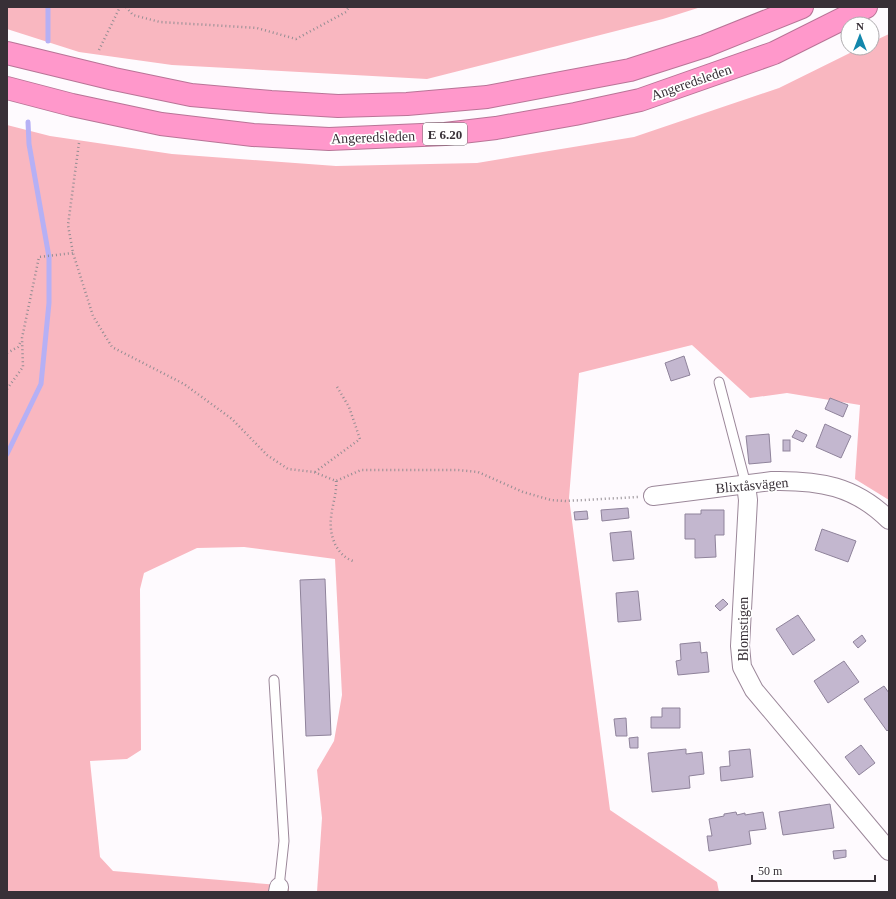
<svg xmlns="http://www.w3.org/2000/svg" width="896" height="899" viewBox="0 0 896 899" font-family="'Times New Roman',serif">
<style>
.green{fill:#f9b7c0}
.lines{fill:none;stroke-linecap:round;stroke-linejoin:round}
.stream{stroke:#b6b0f5;stroke-width:5}
.building{fill:#c3b7cf;stroke:#8f839b}
.lane-casing{stroke:#9b8799;stroke-width:11}
.street-casing{stroke:#9b8799;stroke-width:20}
.highway-casing{stroke:#b97497;stroke-width:24}
.path{stroke:#938d92;stroke-width:2.5;stroke-dasharray:1 3;stroke-linecap:butt}
.lane{stroke:#fff;stroke-width:9}
.street{stroke:#fff;stroke-width:18}
.highway{stroke:#ff98cb;stroke-width:22}
.labels{text-anchor:middle;stroke-width:3.5;stroke-linejoin:round;paint-order:stroke}
.shield{fill:#fff;stroke:#746e73;stroke-width:1}
.shield-label{font-size:13px;font-weight:bold;fill:#383037}
.street-label{font-size:14px;fill:#383037;stroke:#fff}
</style>
<rect width="100%" height="100%" fill="#fefafe"/>
<g class="green">
<path d="M 7,7 L 701,7 L 663,19 L 427,79 L 172,65 L 79,52 L 7,29 Z"/>
<path d="M 889,34 L 889,500 L 855,479 L 860,405 L 787,393 L 750,398 L 692,345 L 579,373 L 569,498 L 610,810 L 717,882 L 719,892 L 317,892 L 322,818 L 317,770 L 334,741 L 342,695 L 335,559 L 244,547 L 197,548 L 144,573 L 140,589 L 141,750 L 127,759 L 90,761 L 100,857 L 113,871 L 279,885 L 289,887 L 289,892 L 7,892 L 7,125 L 50,136 L 172,154 L 336,166 L 477,163 L 634,137 L 779,88 L 860,48 L 872,48 L 872,42 Z"/>
</g>
<g class="lines">
<g class="stream">
<path d="M 48,7 L 48,41"/>
<path d="M 7,454 L 41,384 L 49,303 L 49,257 L 29,144 L 28,122"/>
</g>
</g>
<g class="building">
<path d="M 684,356 L 690,375 L 671,381 L 665,363 Z"/>
<path d="M 830,398 L 848,405 L 843,417 L 825,409 Z"/>
<path d="M 825,424 L 851,436 L 841,458 L 816,447 Z"/>
<path d="M 796,430 L 807,435 L 803,442 L 792,437 Z"/>
<path d="M 769,434 L 771,462 L 749,464 L 746,436 Z"/>
<rect x="783" y="440" width="7" height="11"/>
<path d="M 628,508 L 629,518 L 602,521 L 601,510 Z"/>
<path d="M 701,510 L 724,510 L 724,535 L 715,535 L 716,557 L 695,558 L 695,539 L 685,539 L 685,514 L 701,514 Z"/>
<path d="M 587,511 L 588,519 L 575,520 L 574,512 Z"/>
<path d="M 822,529 L 856,541 L 848,562 L 815,550 Z"/>
<path d="M 631,531 L 634,559 L 613,561 L 610,533 Z"/>
<path d="M 325,579 L 331,735 L 306,736 L 300,580 Z"/>
<path d="M 638,591 L 641,620 L 618,622 L 616,593 Z"/>
<path d="M 723,599 L 728,604 L 720,611 L 715,606 Z"/>
<path d="M 798,615 L 815,640 L 793,655 L 776,629 Z"/>
<path d="M 862,635 L 866,641 L 858,648 L 853,642 Z"/>
<path d="M 700,642 L 701,653 L 707,652 L 709,672 L 678,675 L 676,661 L 681,660 L 680,644 Z"/>
<path d="M 844,661 L 859,682 L 828,703 L 814,681 Z"/>
<path d="M 884,686 L 889,693 L 889,729 L 887,731 L 864,699 Z"/>
<path d="M 662,708 L 680,708 L 680,728 L 651,728 L 651,717 L 662,717 Z"/>
<path d="M 626,718 L 627,736 L 616,736 L 614,719 Z"/>
<path d="M 638,737 L 638,748 L 630,748 L 629,738 Z"/>
<path d="M 861,745 L 875,763 L 859,775 L 845,757 Z"/>
<path d="M 686,749 L 686,754 L 702,752 L 704,774 L 689,776 L 690,788 L 652,792 L 648,753 Z"/>
<path d="M 750,749 L 753,777 L 721,781 L 720,767 L 730,766 L 729,751 Z"/>
<path d="M 830,804 L 834,828 L 783,835 L 779,812 Z"/>
<path d="M 736,812 L 737,815 L 745,813 L 745,815 L 763,812 L 766,829 L 749,831 L 751,844 L 709,851 L 707,836 L 712,836 L 709,819 L 724,816 L 724,814 Z"/>
<path d="M 846,850 L 846,857 L 834,859 L 833,851 Z"/>
</g>
<g class="lines">
<defs>
<g id="lane">
<path d="M 719,382 L 746,485"/>
<path d="M 274,680 L 284,841 L 279,887"/>
</g>
<g id="street">
<path d="M 746,485 L 748,500 L 740,646 L 742,667 L 754,690 L 889,851"/>
<path d="M 653,496 L 772,481 C 819,480 855,486 889,520"/>
<path d="M 278,892 L 279,887"/>
</g>
<g id="highway">
<path d="M 7,53 L 114,79 L 191,95 L 271,102 L 338,106 L 407,104 L 487,97 L 630,70 L 705,46 L 802,7"/>
<path d="M 7,88 L 72,105 L 161,124 L 253,135 L 329,139 L 445,134 L 496,128 L 575,114 L 640,100 L 774,53 L 866,7"/>
</g>
</defs>
<use href="#lane" class="lane-casing"/>
<use href="#street" class="street-casing"/>
<use href="#highway" class="highway-casing"/>
<g class="path">
<path d="M 126,7 L 133,15 L 160,22 L 257,28 L 296,39 L 346,12 L 349,7"/>
<path d="M 99,50 L 120,7"/>
<path d="M 79,143 L 68,225 L 73,253 L 93,316 L 112,347 L 184,384 L 232,419 L 267,455 L 288,469 L 314,472 L 336,481 L 361,470 L 458,470 L 478,472 L 523,492 L 551,500 L 566,501 L 638,497"/>
<path d="M 7,353 L 18,347 L 21,341"/>
<path d="M 7,389 L 23,367 L 22,338 L 39,257 L 73,253"/>
<path d="M 315,472 L 360,439 L 349,407 L 336,385"/>
<path d="M 336,481 C 337,494 332,505 331,518 C 329,535 336,555 353,561"/>
</g>
<use href="#lane" class="lane"/>
<use href="#street" class="street"/>
<use href="#highway" class="highway"/>
</g>
<g class="labels">
<rect class="shield" x="423" y="123" width="44" height="22" rx="3"/>
<g class="shield-label">
<text x="445" y="139">E 6.20</text>
</g>
<g class="street-label">
<text transform="translate(691 82) rotate(-19)" y="5">Angeredsleden</text>
<text transform="translate(373 137) rotate(-2)" y="5">Angeredsleden</text>
<text transform="translate(752 485) rotate(-5)" y="5">Blixtåsvägen</text>
<text transform="translate(743 629) rotate(-90)" y="5">Blomstigen</text>
</g>
</g>
<rect width="896" height="899" fill="none" stroke="#383037" stroke-width="16"/>
<g transform="translate(860 36)"><circle r="19" fill="#ffffff" stroke="#afacaf"/>
<path d="M0-3L7 15L0 10L-7 15Z" fill="#1287ac"/>
<text y="-6" font-size="11" font-weight="bold" text-anchor="middle" fill="#383037">N</text>
</g>
<path d="M752 875v6h123v-6" fill="none" stroke="#383037" stroke-width="2"/>
<text x="758" y="875" font-size="12" fill="#383037" stroke="#ffffff" stroke-width="3" paint-order="stroke">50 m</text>
</svg>
